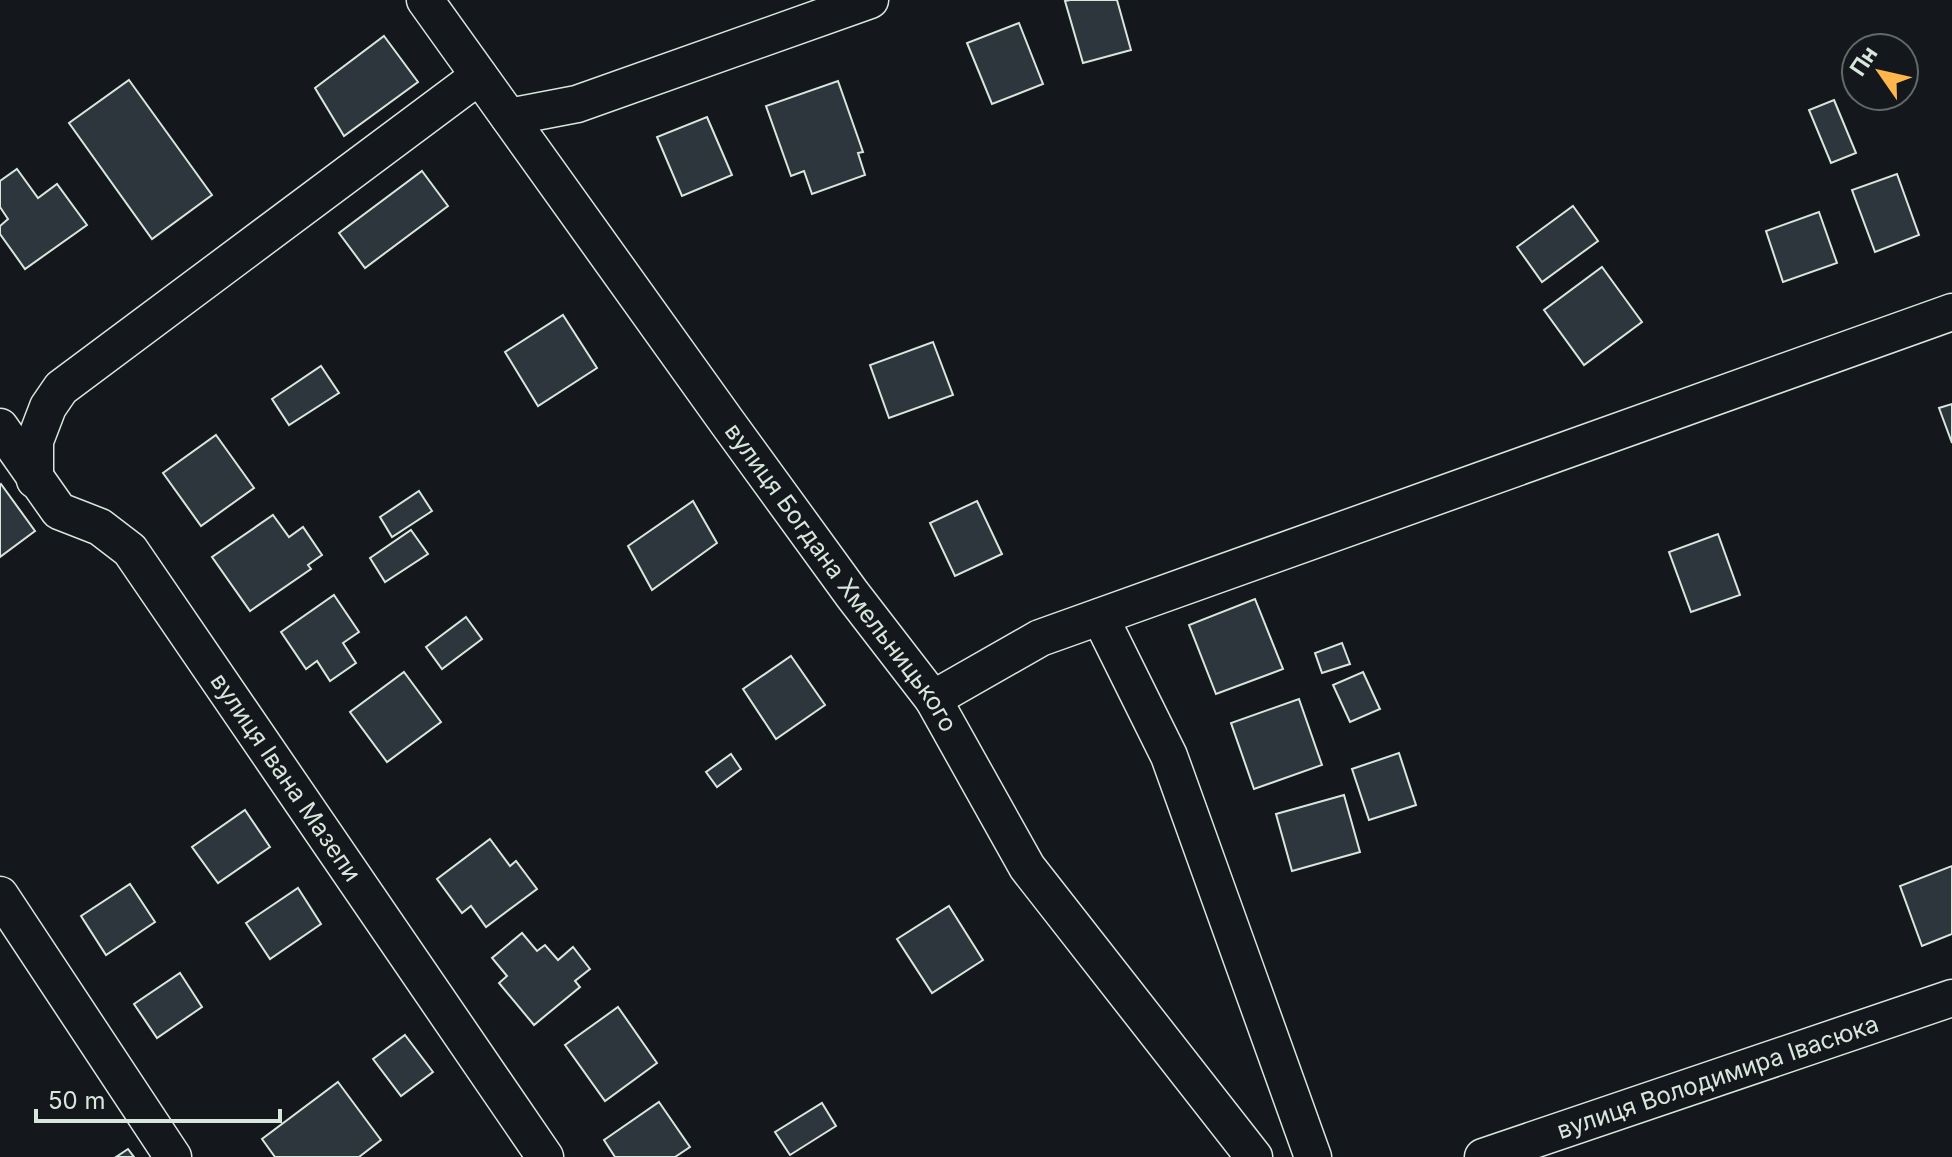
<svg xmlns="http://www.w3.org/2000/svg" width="1952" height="1157" viewBox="0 0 1952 1157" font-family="Inter,sans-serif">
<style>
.building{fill:#2c363c;stroke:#d8e6dc;stroke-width:2}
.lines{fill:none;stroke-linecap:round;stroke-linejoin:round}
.minor-casing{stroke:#d8e6dc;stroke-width:39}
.minor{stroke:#14181c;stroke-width:36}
.labels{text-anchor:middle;stroke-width:6;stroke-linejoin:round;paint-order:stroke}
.street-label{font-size:24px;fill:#d8e6dc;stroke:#14181c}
</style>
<rect width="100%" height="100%" fill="#14181c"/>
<g class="building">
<path d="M 1070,0 L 1117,0 L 1131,50 L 1083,63 L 1065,1 Z"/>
<path d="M 1019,23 L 1043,84 L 992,104 L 967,43 Z"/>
<path d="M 384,36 L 418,82 L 344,136 L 315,88 Z"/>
<path d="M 129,80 L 212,195 L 152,239 L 69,123 Z"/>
<path d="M 838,81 L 863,152 L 858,153 L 865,175 L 812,194 L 804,171 L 791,176 L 766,106 Z"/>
<path d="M 1834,100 L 1856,153 L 1831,163 L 1809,110 Z"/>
<path d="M 707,117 L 732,175 L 682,196 L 657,137 Z"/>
<path d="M 17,169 L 38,198 L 57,184 L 87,225 L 25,269 L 0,234 L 0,226 L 8,219 L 0,207 L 0,181 Z"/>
<path d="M 422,171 L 448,206 L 365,268 L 339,233 Z"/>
<path d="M 1897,174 L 1919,235 L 1875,252 L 1852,190 Z"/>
<path d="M 1573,206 L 1598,241 L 1542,282 L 1517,247 Z"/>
<path d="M 1819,212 L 1837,263 L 1783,282 L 1766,231 Z"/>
<path d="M 1602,267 L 1642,322 L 1584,365 L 1544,310 Z"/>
<path d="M 563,315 L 597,368 L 538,406 L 505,352 Z"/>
<path d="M 933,342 L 953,395 L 889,418 L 870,365 Z"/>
<path d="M 321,366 L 339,393 L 289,425 L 272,399 Z"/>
<path d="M 1952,404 L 1952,443 L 1939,408 Z"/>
<path d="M 216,435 L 254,488 L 201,526 L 163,473 Z"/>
<path d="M 1,484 L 35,531 L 0,557 L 0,485 Z"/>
<path d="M 419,491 L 432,511 L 392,537 L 380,517 Z"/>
<path d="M 693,501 L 717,543 L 652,590 L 628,546 Z"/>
<path d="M 977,501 L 1002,554 L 955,576 L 930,523 Z"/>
<path d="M 273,515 L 289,537 L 303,527 L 322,555 L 308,565 L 311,569 L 250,611 L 212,557 Z"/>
<path d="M 411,530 L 428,554 L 385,582 L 370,558 Z"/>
<path d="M 1718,534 L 1740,595 L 1691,612 L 1669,552 Z"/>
<path d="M 334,595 L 359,632 L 343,643 L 356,663 L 330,681 L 317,661 L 306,669 L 281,632 Z"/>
<path d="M 1255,599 L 1283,669 L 1216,694 L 1189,625 Z"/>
<path d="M 466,617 L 482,639 L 442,669 L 426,647 Z"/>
<path d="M 1342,643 L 1350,664 L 1322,673 L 1315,653 Z"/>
<path d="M 791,656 L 825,705 L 776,739 L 743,689 Z"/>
<path d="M 404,672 L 441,722 L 387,762 L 350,712 Z"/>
<path d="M 1363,672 L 1380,709 L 1350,722 L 1333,685 Z"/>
<path d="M 1299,699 L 1322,765 L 1254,789 L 1231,723 Z"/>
<path d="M 1399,753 L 1416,805 L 1369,820 L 1352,769 Z"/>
<path d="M 731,754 L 741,769 L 717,787 L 706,772 Z"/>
<path d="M 1344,795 L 1360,852 L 1292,871 L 1276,814 Z"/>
<path d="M 245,810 L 270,847 L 218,883 L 192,847 Z"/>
<path d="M 490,839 L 510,866 L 516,861 L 537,889 L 486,927 L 471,906 L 462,913 L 437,879 Z"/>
<path d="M 1952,866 L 1952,934 L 1922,946 L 1900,886 Z"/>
<path d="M 130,884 L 155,922 L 106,955 L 81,916 Z"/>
<path d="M 298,888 L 321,924 L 270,959 L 246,923 Z"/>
<path d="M 949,906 L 983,960 L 932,993 L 897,939 Z"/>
<path d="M 522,933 L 537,951 L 545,945 L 558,960 L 573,947 L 590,969 L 575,981 L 580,987 L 534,1025 L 499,983 L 507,976 L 492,958 Z"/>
<path d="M 180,973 L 202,1007 L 157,1038 L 134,1004 Z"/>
<path d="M 618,1007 L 657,1063 L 605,1101 L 565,1045 Z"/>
<path d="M 405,1035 L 433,1072 L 401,1096 L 373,1059 Z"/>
<path d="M 338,1082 L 381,1140 L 359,1157 L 275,1157 L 262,1139 Z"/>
<path d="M 659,1102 L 690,1147 L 675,1157 L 615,1157 L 604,1140 Z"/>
<path d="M 822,1103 L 836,1126 L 790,1155 L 775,1132 Z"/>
<path d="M 128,1149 L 134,1157 L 116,1157 Z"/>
</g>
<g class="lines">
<defs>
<g id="minor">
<path id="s1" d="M 425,0 L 727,422 L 852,594 L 933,699 L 1027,867 L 1254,1157"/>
<path d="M 509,117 L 577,104 L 870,0"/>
<path id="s2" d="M 0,427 L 59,511 L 100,527 L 130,550 L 545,1157"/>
<path d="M 35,480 L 35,441 L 48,407 L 61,388 L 479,76"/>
<path d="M 1100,617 L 1169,756 L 1313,1157"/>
<path d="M 933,699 L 1040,638 L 1952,312"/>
<path d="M 0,895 L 173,1157"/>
<path id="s3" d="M 1483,1157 L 1952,998"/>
</g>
</defs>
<use href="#minor" class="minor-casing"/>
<use href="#minor" class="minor"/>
</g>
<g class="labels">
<g class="street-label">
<text dy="8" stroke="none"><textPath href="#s1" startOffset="712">вулиця Богдана Хмельницького</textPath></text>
<text dy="8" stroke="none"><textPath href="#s2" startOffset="460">вулиця Івана Мазепи</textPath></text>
<text dy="8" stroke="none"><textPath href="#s3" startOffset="248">вулиця Володимира Івасюка</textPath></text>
</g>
</g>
<g transform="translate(1880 72) rotate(304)"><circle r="38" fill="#14181c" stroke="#626a69" stroke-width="2"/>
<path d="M0-6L14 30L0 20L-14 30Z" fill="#ffb74d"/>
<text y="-12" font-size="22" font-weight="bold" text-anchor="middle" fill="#d8e6dc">Пн</text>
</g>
<path d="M36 1109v12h244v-12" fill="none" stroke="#d8e6dc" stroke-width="4"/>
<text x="48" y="1109" font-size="24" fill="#d8e6dc" stroke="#14181c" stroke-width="6" paint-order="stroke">50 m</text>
</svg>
